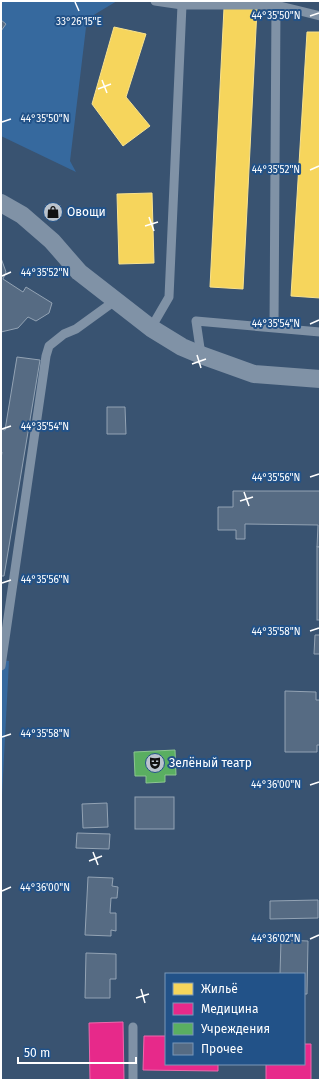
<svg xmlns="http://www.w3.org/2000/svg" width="321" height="1081" viewBox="0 0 321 1081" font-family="'Fira Sans',sans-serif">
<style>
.green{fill:#36699e}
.homes{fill:#f6d55c;stroke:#f9e28d}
.health{fill:#e7298a;stroke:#ee69ad}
.public{fill:#5aae61;stroke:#8cc690}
.building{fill:#566b83;stroke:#93a3b4}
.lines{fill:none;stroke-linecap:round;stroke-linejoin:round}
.lane{stroke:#8092a6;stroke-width:9}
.street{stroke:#8092a6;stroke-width:18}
.ticks{fill:none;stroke:#fff;stroke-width:1.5}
.labels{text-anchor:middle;stroke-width:4;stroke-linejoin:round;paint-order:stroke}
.poi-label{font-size:12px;fill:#fff;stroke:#225288;text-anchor:start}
.ticks-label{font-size:10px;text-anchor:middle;fill:#fff;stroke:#225288;stroke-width:4;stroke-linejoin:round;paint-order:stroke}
</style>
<rect width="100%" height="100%" fill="#395371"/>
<g class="green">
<path d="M 1,1 L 117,1 L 87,19 L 70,161 L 76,172 L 1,136 Z"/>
<path d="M 1,660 L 9,661 L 1,814 Z"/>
</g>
<g class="homes">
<path d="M 224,8 L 257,9 L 243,289 L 210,287 Z"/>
<path d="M 114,27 L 146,34 L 126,97 L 150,126 L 123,146 L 92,104 Z"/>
<path d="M 307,32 L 320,32 L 320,298 L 291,296 Z"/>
<path d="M 152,193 L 154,263 L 119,264 L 117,194 Z"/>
</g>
<g class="health">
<path d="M 123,1022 L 124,1080 L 90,1080 L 89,1023 Z"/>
<path d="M 144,1036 L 166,1036 L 166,1064 L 218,1064 L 218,1071 L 143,1070 Z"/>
<path d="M 304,1044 L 311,1044 L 311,1080 L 266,1080 L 266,1064 L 304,1064 Z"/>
</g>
<path class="public" d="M 175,750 L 176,775 L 165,775 L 165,782 L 146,783 L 146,776 L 135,776 L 134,752 Z"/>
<g class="building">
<path d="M 1,20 L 6,24 L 1,31 Z"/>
<path d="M 1,258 L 6,272 L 3,279 L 23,292 L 26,287 L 52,303 L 49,313 L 36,321 L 28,317 L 18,328 L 1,332 Z"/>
<path d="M 17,357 L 40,360 L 4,576 L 1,576 L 1,459 L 2,452 L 1,452 L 1,429 L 5,430 Z"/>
<path d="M 107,407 L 125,407 L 126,434 L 107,434 Z"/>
<path d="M 233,491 L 320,491 L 320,547 L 317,547 L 318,525 L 245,524 L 245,539 L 236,539 L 236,530 L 218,530 L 218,507 L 233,507 Z"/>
<rect x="317" y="547" width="3" height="73"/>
<path d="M 315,635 L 320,635 L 320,654 L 314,654 Z"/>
<path d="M 285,691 L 316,692 L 316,700 L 320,700 L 320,745 L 317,745 L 317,752 L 285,752 Z"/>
<rect x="135" y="797" width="39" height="32"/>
<path d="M 107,803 L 108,827 L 83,828 L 82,804 Z"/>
<path d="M 77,833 L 110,834 L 109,849 L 76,848 Z"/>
<path d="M 88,877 L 113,878 L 112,886 L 118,887 L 117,898 L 111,898 L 110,913 L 116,913 L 116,931 L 111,930 L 111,936 L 85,935 Z"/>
<path d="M 318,900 L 318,918 L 270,919 L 270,901 Z"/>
<path d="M 281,940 L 308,941 L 307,994 L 304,994 L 304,974 L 280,974 Z"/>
<path d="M 86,953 L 116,954 L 116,979 L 110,979 L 110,998 L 85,998 Z"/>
</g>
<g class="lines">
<g class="lane">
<path d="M 155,1 L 182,5 L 276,5"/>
<path d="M 274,327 L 276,5 L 320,16"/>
<path d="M 151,328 L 169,297 L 182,5"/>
<path d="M 201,355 L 196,321 L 320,332"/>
<path d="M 1,666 L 46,356 L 49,346 L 64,334 L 76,329 L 116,300"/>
<path d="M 133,1027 L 133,1080"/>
</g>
<path class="street" d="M 1,203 L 22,215 L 52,241 L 79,272 L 151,328 L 182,347 L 201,355 L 254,374 L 320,379"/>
</g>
<path class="ticks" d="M 75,2 L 79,11M 310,16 L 319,13M 102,80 L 107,93M 98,89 L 111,84M 2,122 L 11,119M 310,170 L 319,166M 149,217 L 154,231M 145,226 L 158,222M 2,276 L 11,272M 310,324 L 319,320M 197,355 L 201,368M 192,364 L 206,359M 2,429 L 11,426M 310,477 L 319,474M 244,492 L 249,506M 240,501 L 253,497M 2,583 L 11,580M 310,631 L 319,628M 2,737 L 11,734M 310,785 L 319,782M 93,852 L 98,865M 89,861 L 102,856M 2,891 L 11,887M 310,939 L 319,935M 141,989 L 145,1003M 136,998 L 149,994"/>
<defs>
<symbol id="shop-disc" viewBox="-11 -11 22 22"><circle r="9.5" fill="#bac3cd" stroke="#225288"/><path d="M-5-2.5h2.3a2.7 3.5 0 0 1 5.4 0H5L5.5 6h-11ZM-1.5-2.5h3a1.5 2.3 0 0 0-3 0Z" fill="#111"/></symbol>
<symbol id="theatre-disc" viewBox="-11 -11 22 22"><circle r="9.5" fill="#bac3cd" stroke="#225288"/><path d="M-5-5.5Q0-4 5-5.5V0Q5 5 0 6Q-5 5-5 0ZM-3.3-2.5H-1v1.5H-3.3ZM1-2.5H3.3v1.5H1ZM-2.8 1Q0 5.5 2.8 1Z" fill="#111"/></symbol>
</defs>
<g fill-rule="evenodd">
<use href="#shop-disc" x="42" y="201" width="22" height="22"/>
<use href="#theatre-disc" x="144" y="752" width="22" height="22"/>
</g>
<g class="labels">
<g class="poi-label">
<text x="67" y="216">Овощи</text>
<text x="169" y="767">Зелёный театр</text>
</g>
</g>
<g class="ticks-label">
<text x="276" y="19">44°35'50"N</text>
<text x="79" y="25">33°26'15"E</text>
<text x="45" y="122">44°35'50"N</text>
<text x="276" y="173">44°35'52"N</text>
<text x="45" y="276">44°35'52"N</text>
<text x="276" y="327">44°35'54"N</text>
<text x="45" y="430">44°35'54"N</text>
<text x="276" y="481">44°35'56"N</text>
<text x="45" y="583">44°35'56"N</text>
<text x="276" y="635">44°35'58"N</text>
<text x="45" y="737">44°35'58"N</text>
<text x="276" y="788">44°36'00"N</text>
<text x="45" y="891">44°36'00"N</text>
<text x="276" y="942">44°36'02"N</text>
</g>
<rect width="321" height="1081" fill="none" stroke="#ffffff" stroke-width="4"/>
<rect x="165" y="973" width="140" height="92" fill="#225288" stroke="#7a97b8"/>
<rect x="173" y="983" width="20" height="12" fill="#f6d55c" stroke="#7a97b8"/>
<text x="201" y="993" font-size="12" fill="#ffffff">Жильё</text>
<rect x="173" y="1003" width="20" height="12" fill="#e7298a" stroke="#7a97b8"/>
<text x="201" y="1013" font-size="12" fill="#ffffff">Медицина</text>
<rect x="173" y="1023" width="20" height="12" fill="#5aae61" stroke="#7a97b8"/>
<text x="201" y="1033" font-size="12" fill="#ffffff">Учреждения</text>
<rect x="173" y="1043" width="20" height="12" fill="#566b83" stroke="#7a97b8"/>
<text x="201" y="1053" font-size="12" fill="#ffffff">Прочее</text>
<path d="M18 1057v6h118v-6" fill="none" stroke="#ffffff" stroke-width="2"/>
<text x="24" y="1057" font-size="12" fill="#ffffff" stroke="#225288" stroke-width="3" paint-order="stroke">50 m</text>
</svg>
